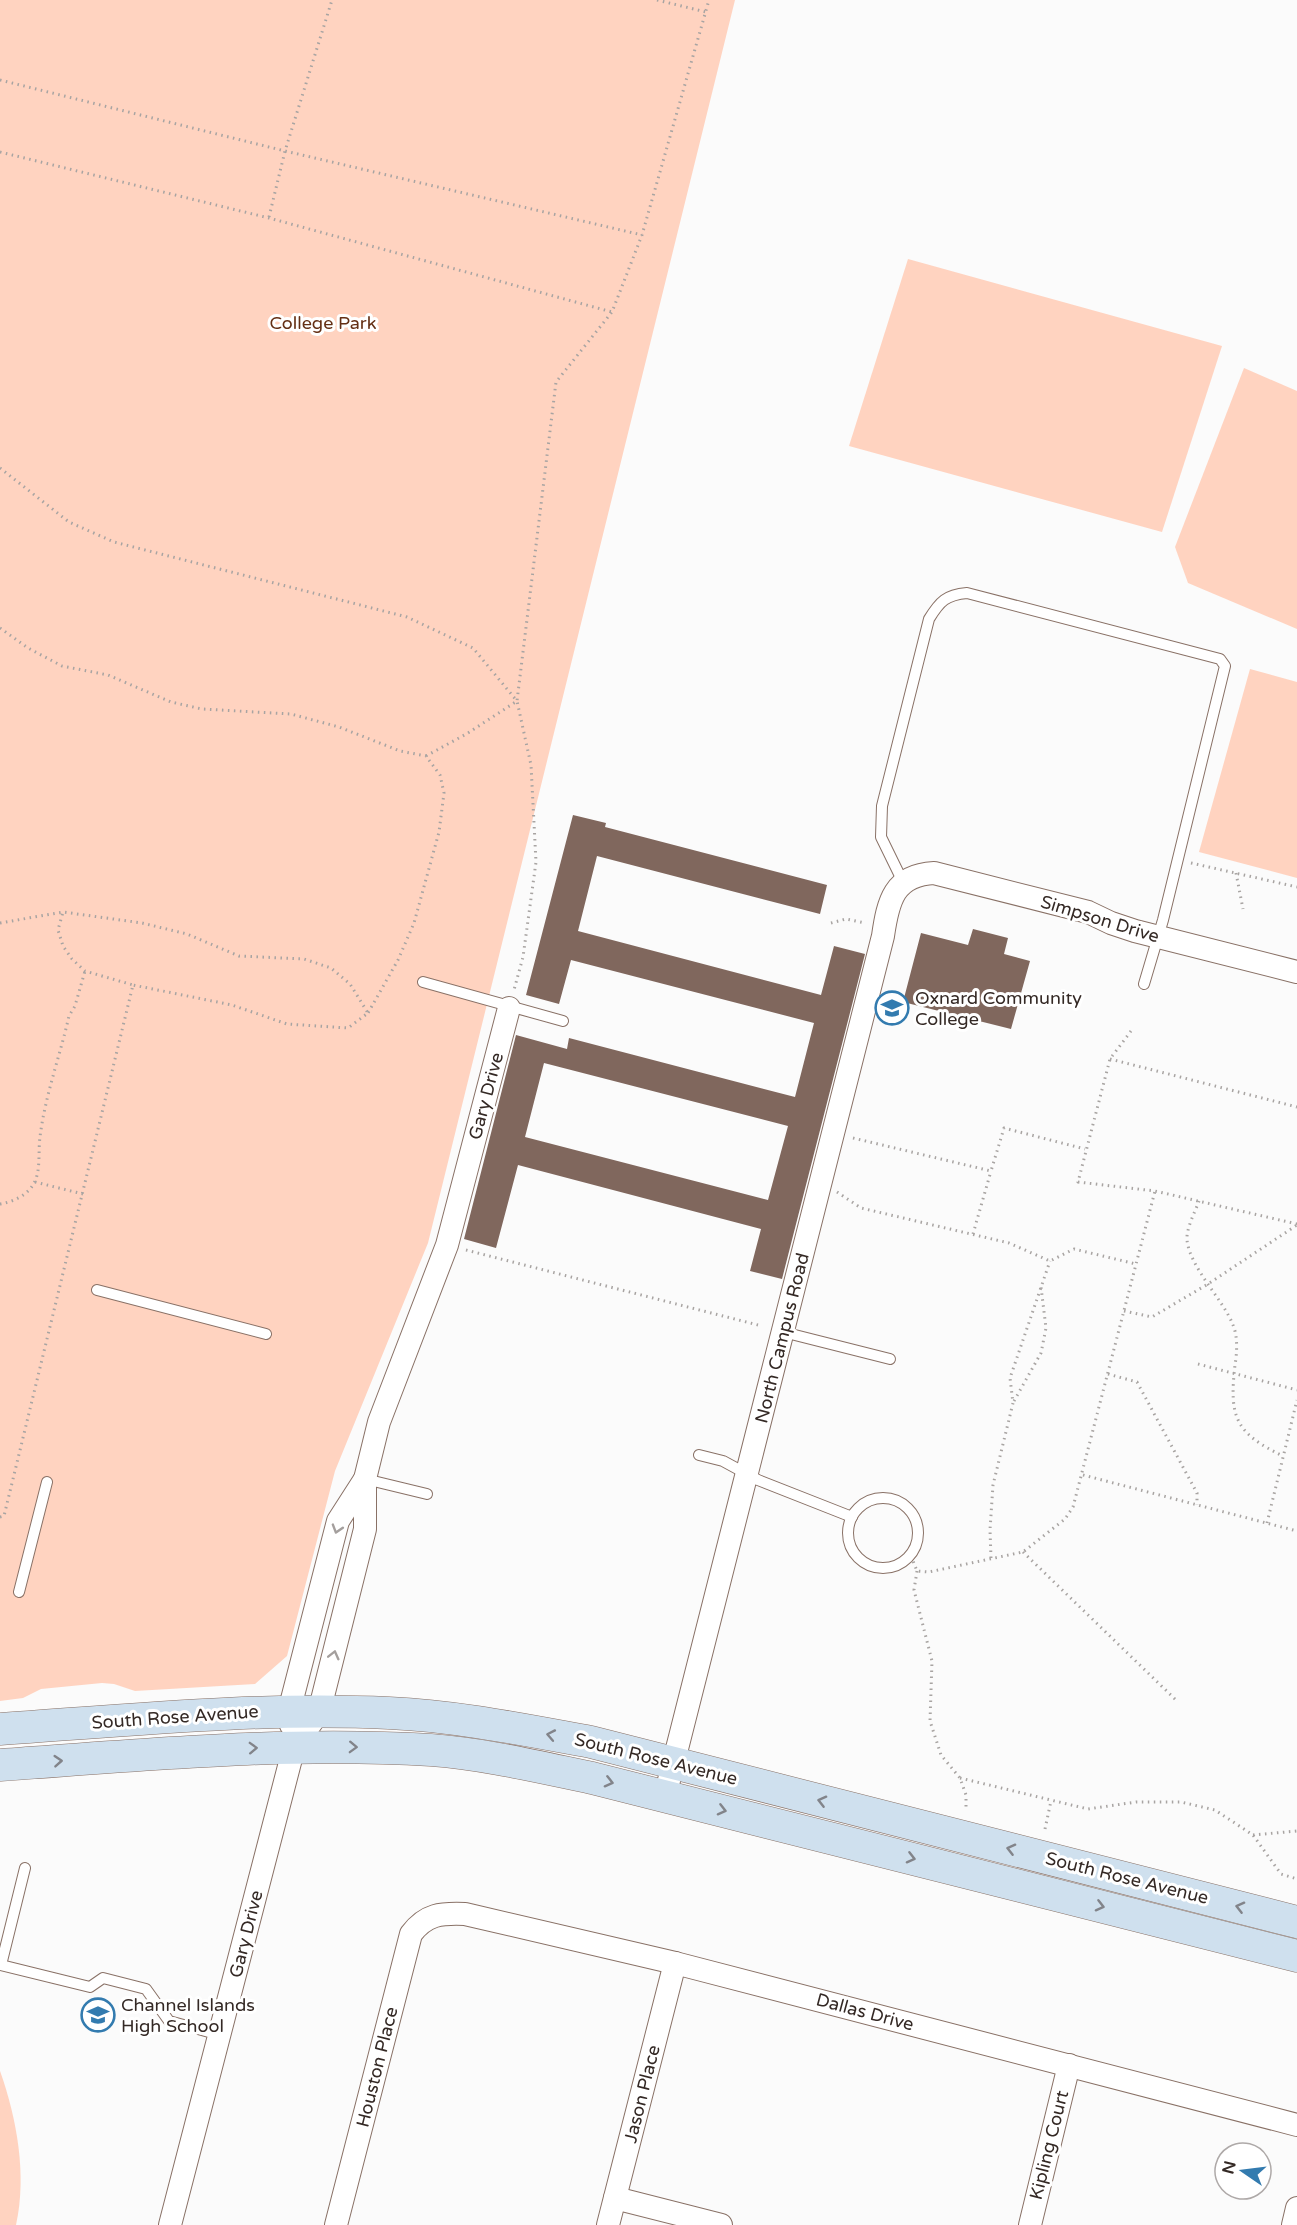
<svg xmlns="http://www.w3.org/2000/svg" width="1297" height="2225" viewBox="0 0 1297 2225" font-family="'Varela Round',sans-serif">
<style>
.green{fill:#ffd3c0}
.building{fill:#80675d;fill-rule:evenodd}
.lines{fill:none;stroke-linecap:round;stroke-linejoin:round}
.service-casing{stroke:#897166;stroke-width:12}
.minor-casing{stroke:#897166;stroke-width:24}
.secondary-casing{stroke:#897166;stroke-width:33}
.path{stroke:#a8a4a2;stroke-width:3;stroke-dasharray:1.5 4.5;stroke-linecap:butt}
.service{stroke:#fff;stroke-width:10}
.minor{stroke:#fff;stroke-width:22}
.secondary{stroke:#cfe0ee;stroke-width:32}
.oneway{stroke:#a49f9d}
.oneway2{stroke:#82848a}
.labels{text-anchor:middle;stroke-width:6;stroke-linejoin:round;paint-order:stroke}
.park-label{font-size:18px;fill:#642f14;stroke:#fff}
.street-label{font-size:18px;fill:#342925;stroke:#fff}
.poi-label{font-size:18px;fill:#342925;stroke:#fff;text-anchor:start}
</style>
<rect width="100%" height="100%" fill="#fbfbfb"/>
<g class="green">
<path d="M 0,0 L 735,0 L 428,1243 L 335,1471 L 287,1656 L 255,1684 L 135,1691 L 114,1684 L 102,1683 L 41,1689 L 23,1698 L 0,1701 Z"/>
<path d="M 908,259 L 1222,346 L 1162,532 L 849,446 Z"/>
<path d="M 1244,368 L 1297,391 L 1297,629 L 1188,583 L 1175,547 Z"/>
<path d="M 1250,669 L 1297,682 L 1297,878 L 1199,852 Z"/>
<path d="M 0,2071 C 17,2119 27,2175 16,2225 L 0,2225 Z"/>
</g>
<g class="building">
<path d="M 573,815 L 606,823 L 605,827 L 827,885 L 820,914 L 597,856 L 578,931 L 821,995 L 834,946 L 865,954 L 782,1279 L 750,1271 L 761,1229 L 518,1165 L 496,1248 L 464,1239 L 516,1035 L 567,1049 L 569,1038 L 795,1097 L 814,1023 L 571,960 L 559,1004 L 526,995 ZM 544,1063 L 788,1126 L 768,1200 L 525,1137 Z"/>
<path d="M 973,929 L 1008,938 L 1004,954 L 1030,961 L 1011,1029 L 903,1002 L 921,933 L 968,945 Z"/>
</g>
<g class="lines">
<defs>
<g id="service">
<path d="M 903,882 L 881,837 L 882,806 L 929,619 C 940,601 946,595 967,593 L 1220,659 L 1225,666 L 1163,920 L 1144,984"/>
<path d="M 423,982 L 563,1021"/>
<path d="M 97,1290 L 266,1334"/>
<path d="M 783,1332 L 890,1359"/>
<path d="M 699,1455 L 723,1461 L 758,1480 L 852,1517"/>
<path d="M 365,1479 L 427,1494"/>
<circle cx="883" cy="1533" r="35"/>
<path d="M 19,1592 L 47,1482"/>
<path d="M 25,1868 L 1,1965 L 90,1987 L 103,1978 L 146,1989 L 169,2021 L 220,2035"/>
</g>
<g id="minor">
<path d="M 291,1725 L 289,1711 L 338,1521 L 365,1479"/>
<path d="M 665,1796 L 883,936 C 888,901 894,875 934,873 L 1088,912 L 1111,923 L 1135,931 L 1297,972"/>
<path d="M 615,2198 L 721,2225"/>
<path d="M 170,2225 L 294,1747 L 319,1712 L 365,1529 L 365,1479 L 379,1422 L 447,1245 L 509,1008"/>
<path d="M 336,2225 L 411,1934 C 426,1914 441,1913 465,1914 L 675,1963 L 1297,2125"/>
<path d="M 608,2225 L 675,1963"/>
<path d="M 1030,2225 L 1069,2065"/>
<path d="M 1293,2225 L 1297,2208"/>
</g>
<g id="secondary">
<path d="M 0,1729 C 130,1720 259,1707 389,1713 C 457,1716 525,1730 591,1742 L 1297,1922"/>
<path d="M 0,1765 C 143,1755 287,1741 431,1750 C 485,1754 539,1767 592,1778 L 1297,1956"/>
</g>
</defs>
<use href="#service" class="service-casing"/>
<use href="#minor" class="minor-casing"/>
<use href="#secondary" class="secondary-casing"/>
<g class="path">
<path d="M 657,0 L 706,12"/>
<path d="M 0,80 L 285,151 L 642,235"/>
<path d="M 0,152 L 269,218 L 612,312"/>
<path d="M 269,217 L 285,151 L 332,0"/>
<path d="M 0,468 L 69,522 L 114,542 L 407,617 L 473,648 L 517,701 L 556,382 L 612,312 L 642,235 L 709,0"/>
<path d="M 0,628 L 28,648 L 62,666 L 108,675 L 171,702 L 202,709 L 291,714 L 339,727 L 400,751 L 426,756 L 440,775 L 444,793 L 439,832 L 414,923 L 398,960 L 368,1013"/>
<path d="M 426,756 L 468,733 L 517,701 L 531,765 L 536,862 L 523,957 L 514,990"/>
<path d="M 1191,863 L 1297,887"/>
<path d="M 1236,873 L 1243,909"/>
<path d="M 0,923 L 63,912 L 142,923 L 187,934 L 239,956 L 304,959 L 331,968 L 350,984 L 368,1013 L 348,1028 L 287,1024 L 232,1005 L 133,985"/>
<path d="M 831,923 L 846,919 L 865,923"/>
<path d="M 1131,1031 L 1110,1059 L 1078,1182 L 1155,1191 L 1297,1224"/>
<path d="M 1110,1059 L 1297,1107"/>
<path d="M 853,1138 L 991,1171 L 1004,1128 L 1085,1149"/>
<path d="M 35,1182 L 83,1194"/>
<path d="M 837,1192 L 861,1208 L 1009,1243 L 1050,1261 L 1074,1249 L 1136,1264"/>
<path d="M 1199,1201 C 1195,1212 1186,1229 1187,1240 C 1190,1268 1223,1299 1233,1325 C 1238,1337 1237,1353 1235,1365 C 1229,1417 1235,1433 1283,1456"/>
<path d="M 0,1204 C 13,1202 28,1195 34,1183 C 41,1171 38,1151 40,1137 C 45,1096 60,1056 69,1016 L 75,1006 L 85,971"/>
<path d="M 973,1234 L 991,1171"/>
<path d="M 466,1250 L 758,1325"/>
<path d="M 1124,1311 L 1152,1317 L 1208,1284 L 1297,1225"/>
<path d="M 1198,1364 L 1297,1390"/>
<path d="M 1108,1374 L 1137,1382 L 1197,1493 L 1197,1505"/>
<path d="M 1014,1401 L 1041,1353 L 1046,1328 L 1041,1287"/>
<path d="M 1083,1475 L 1297,1531"/>
<path d="M 0,1517 L 4,1516 L 133,985 L 85,971 L 72,959 L 63,946 L 58,930 L 63,912"/>
<path d="M 1267,1523 L 1297,1400"/>
<path d="M 1023,1552 L 1177,1701"/>
<path d="M 911,1556 L 917,1571 L 929,1572 L 1023,1552 L 1065,1519 L 1073,1507 L 1155,1191"/>
<path d="M 991,1558 L 990,1530 L 993,1485 L 1013,1403 L 1010,1378 L 1050,1261"/>
<path d="M 917,1571 L 914,1590 L 932,1661 L 930,1721 L 941,1755 L 960,1778 L 966,1795 L 966,1809"/>
<path d="M 960,1778 L 1088,1809 L 1136,1802 L 1181,1802 L 1215,1810 L 1253,1835 L 1281,1874 L 1297,1879"/>
<path d="M 1045,1829 L 1051,1801"/>
<path d="M 1253,1835 L 1297,1831"/>
</g>
<use href="#service" class="service"/>
<use href="#minor" class="minor"/>
<use href="#secondary" class="secondary"/>
</g>
<defs><path id="oneway-chevron" d="M-2-3.5L2.5 0L-2 3.5" fill="none" stroke-width="1.6" stroke-linecap="round" stroke-linejoin="round" transform="scale(1.5)"/></defs>
<g class="oneway">
<use href="#oneway-chevron" transform="translate(337 1529) rotate(107)"/>
<use href="#oneway-chevron" transform="translate(334 1655) rotate(-76)"/>
</g>
<g class="oneway2">
<use href="#oneway-chevron" transform="translate(551 1735) rotate(-169)"/>
<use href="#oneway-chevron" transform="translate(353 1747) rotate(2)"/>
<use href="#oneway-chevron" transform="translate(253 1748) rotate(-2)"/>
<use href="#oneway-chevron" transform="translate(58 1761) rotate(-4)"/>
<use href="#oneway-chevron" transform="translate(609 1782) rotate(14)"/>
<use href="#oneway-chevron" transform="translate(822 1801) rotate(-166)"/>
<use href="#oneway-chevron" transform="translate(722 1810) rotate(14)"/>
<use href="#oneway-chevron" transform="translate(1011 1849) rotate(-166)"/>
<use href="#oneway-chevron" transform="translate(911 1858) rotate(14)"/>
<use href="#oneway-chevron" transform="translate(1100 1906) rotate(14)"/>
<use href="#oneway-chevron" transform="translate(1240 1907) rotate(-166)"/>
</g>
<defs>
<symbol id="university-ring" viewBox="-11 -11 22 22"><circle r="9.5" fill="#fff" stroke="#337baf" stroke-width="1.5"/><path d="M0-5L7-2L0 1L-7-2ZM-4 1L0 2.5L4 1V4Q0 6-4 4Z" fill="#337baf"/></symbol>
<symbol id="school-ring" viewBox="-11 -11 22 22"><circle r="9.5" fill="#fff" stroke="#337baf" stroke-width="1.5"/><path d="M0-5L7-2L0 1L-7-2ZM-4 1L0 2.5L4 1V4Q0 6-4 4Z" fill="#337baf"/></symbol>
</defs>
<g fill-rule="evenodd">
<use href="#university-ring" x="873" y="989" width="38" height="38"/>
<use href="#school-ring" x="79" y="1996" width="38" height="38"/>
</g>
<g class="labels">
<g class="park-label">
<text x="323" y="329">College Park</text>
</g>
<g class="street-label">
<text transform="translate(1100 919) rotate(17)" y="6">Simpson Drive</text>
<text transform="translate(486 1096) rotate(-75)" y="6">Gary Drive</text>
<text transform="translate(782 1338) rotate(-76)" y="6">North Campus Road</text>
<text transform="translate(175 1717) rotate(-4)" y="6">South Rose Avenue</text>
<text transform="translate(656 1759) rotate(14)" y="6">South Rose Avenue</text>
<text transform="translate(1127 1878) rotate(14)" y="6">South Rose Avenue</text>
<text transform="translate(246 1934) rotate(-76)" y="6">Gary Drive</text>
<text transform="translate(865 2012) rotate(15)" y="6">Dallas Drive</text>
<text transform="translate(377 2067) rotate(-76)" y="6">Houston Place</text>
<text transform="translate(642 2094) rotate(-76)" y="6">Jason Place</text>
<text transform="translate(1049 2145) rotate(-76)" y="6">Kipling Court</text>
</g>
<g class="poi-label">
<text x="915" y="1004">Oxnard Community<tspan x="915" dy="21">College</tspan></text>
<text x="121" y="2011">Channel Islands<tspan x="121" dy="21">High School</tspan></text>
</g>
</g>
<g transform="translate(1243 2171) rotate(284)"><circle r="28" fill="#ffffff" stroke="#aea9a8" stroke-width="1.5"/>
<path d="M0-4.5L10 22L0 15L-10 22Z" fill="#337baf"/>
<text y="-9" font-size="16" font-weight="bold" text-anchor="middle" fill="#342925">N</text>
</g>
</svg>
